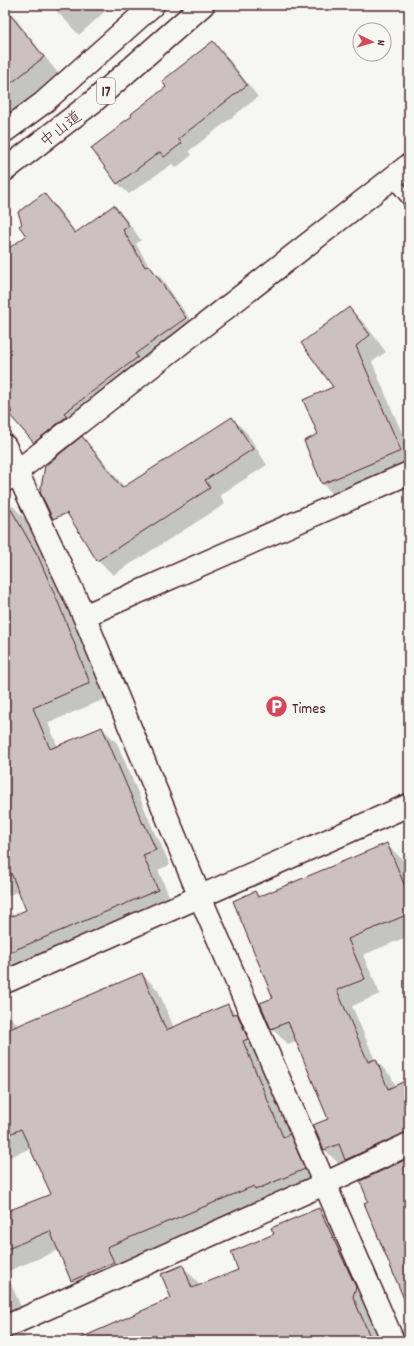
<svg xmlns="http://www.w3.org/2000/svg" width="414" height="1346" viewBox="0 0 414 1346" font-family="Dekko,'Klee One',sans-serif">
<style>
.shadow{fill:#0003}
.building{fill:#ccc1c0;stroke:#4a1f2b}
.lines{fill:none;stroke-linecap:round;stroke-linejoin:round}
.service-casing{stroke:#4a1f2b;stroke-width:15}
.minor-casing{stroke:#4a1f2b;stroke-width:25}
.trunk-casing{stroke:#4a1f2b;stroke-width:25}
.service{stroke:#f6f6f2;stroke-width:12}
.minor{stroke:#f6f6f2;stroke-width:22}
.trunk{stroke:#f6f6f2;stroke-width:22}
.labels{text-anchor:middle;stroke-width:3;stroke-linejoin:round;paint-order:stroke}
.shield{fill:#f6f6f2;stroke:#7e6067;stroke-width:1}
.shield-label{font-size:15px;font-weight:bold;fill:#4a1f2b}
.street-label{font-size:16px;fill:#4a1f2b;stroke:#f6f6f2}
.poi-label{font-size:16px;fill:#4a1f2b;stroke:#f6f6f2;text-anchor:start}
</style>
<rect width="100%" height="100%" fill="#f6f6f2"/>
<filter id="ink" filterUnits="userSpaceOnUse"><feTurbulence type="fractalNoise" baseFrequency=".025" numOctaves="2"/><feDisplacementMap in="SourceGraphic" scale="8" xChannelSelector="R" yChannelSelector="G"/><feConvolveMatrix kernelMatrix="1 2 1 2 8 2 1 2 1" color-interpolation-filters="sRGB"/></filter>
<g filter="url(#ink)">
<g class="shadow">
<path d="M 5,5 L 60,76 L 11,115 L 5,109 Z"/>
<path d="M 51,5 L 112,5 L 79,35 Z"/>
<path d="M 213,42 L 225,54 L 258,97 L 189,151 L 192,155 L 176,168 L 172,164 L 129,194 L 117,183 L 134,116 L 167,87 Z"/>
<path d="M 44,194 L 57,207 L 76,233 L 114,207 L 126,219 L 141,240 L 136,244 L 149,266 L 162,279 L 198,331 L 62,443 L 49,430 L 5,367 L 5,252 L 27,236 L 23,224 Z"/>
<path d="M 349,308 L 365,324 L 386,352 L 372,362 L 409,450 L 409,470 L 339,500 L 323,484 L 305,441 L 319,435 L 335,387 Z"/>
<path d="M 232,418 L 247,433 L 267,465 L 220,495 L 225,504 L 113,575 L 98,560 L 82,438 L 97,453 L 124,487 Z"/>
<path d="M 13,506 L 28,522 L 42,547 L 39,548 L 53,573 L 75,623 L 105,699 L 48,723 L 58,747 L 102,728 L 117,743 L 156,836 L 159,840 L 170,865 L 158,870 L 173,905 L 5,976 L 5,920 L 28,910 L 19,891 L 5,897 L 5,511 Z"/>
<path d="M 387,845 L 403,860 L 409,875 L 409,936 L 363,955 L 380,994 L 352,1006 L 375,1060 L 391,1076 L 396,1087 L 409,1080 L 409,1143 L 340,1165 L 325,1150 L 329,1120 L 296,1041 L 288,1044 L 272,1029 L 261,1004 L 274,999 L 255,892 L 261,898 Z"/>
<path d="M 142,974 L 158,990 L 174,1028 L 227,1005 L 253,1030 L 259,1057 L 292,1138 L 305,1152 L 320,1185 L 88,1297 L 72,1280 L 59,1250 L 6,1272 L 29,1326 L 11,1336 L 9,1340 L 22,1334 L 29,1341 L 5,1341 L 5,1215 L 53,1195 L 31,1148 L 5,1159 L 5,1011 L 19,1026 Z"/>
<path d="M 409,987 L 409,1000 L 404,989 Z"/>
<path d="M 319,1209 L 334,1224 L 371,1303 L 368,1313 L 380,1341 L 84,1341 L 172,1299 L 182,1266 L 197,1281 L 199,1286 L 240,1270 L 275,1235 Z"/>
</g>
<g class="building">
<path d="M 5,8 L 44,57 L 5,88 Z"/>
<path d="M 213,41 L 247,85 L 178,139 L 182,143 L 164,157 L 160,152 L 117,184 L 91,148 L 119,127 L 118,126 L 132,116 L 131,114 L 166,87 L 162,81 Z"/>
<path d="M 44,193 L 75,233 L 114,205 L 129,226 L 123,230 L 145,267 L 149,265 L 186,318 L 135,354 L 138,357 L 64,413 L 67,416 L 34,443 L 9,414 L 12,412 L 5,398 L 5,251 L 26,236 L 19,226 L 22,224 L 18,212 Z"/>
<path d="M 349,307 L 370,335 L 356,346 L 401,451 L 322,484 L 304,441 L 318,434 L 303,400 L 333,387 L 301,343 Z"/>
<path d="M 232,417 L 253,449 L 205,480 L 210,488 L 97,561 L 67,513 L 53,519 L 40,492 L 45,466 L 82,436 L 122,488 Z"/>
<path d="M 5,499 L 38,556 L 60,607 L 90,683 L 33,708 L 50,749 L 102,727 L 143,824 L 144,823 L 156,850 L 143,855 L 158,890 L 5,954 L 5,919 L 26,910 L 11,873 L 5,875 Z"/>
<path d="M 387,843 L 409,896 L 409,914 L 348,939 L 365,979 L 337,990 L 368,1062 L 376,1059 L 388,1089 L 409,1079 L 409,1132 L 404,1133 L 345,1160 L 339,1144 L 324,1150 L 313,1125 L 328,1119 L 288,1022 L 271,1029 L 260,1003 L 273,998 L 233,901 L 255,891 L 258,897 Z"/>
<path d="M 142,973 L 166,1030 L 228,1004 L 232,1015 L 237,1013 L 248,1039 L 243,1041 L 283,1137 L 290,1134 L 305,1169 L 255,1190 L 254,1186 L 107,1247 L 114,1262 L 71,1281 L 50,1231 L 5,1250 L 5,1212 L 51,1194 L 21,1129 L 5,1136 L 5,1031 Z"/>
<path d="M 409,1158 L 409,1311 L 364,1203 L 368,1201 L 360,1181 Z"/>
<path d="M 319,1208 L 356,1287 L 353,1297 L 372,1341 L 74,1341 L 171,1298 L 161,1274 L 183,1265 L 192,1288 L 238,1270 L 231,1252 L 274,1234 L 271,1228 Z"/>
</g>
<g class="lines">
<defs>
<path id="service" d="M 392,179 L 409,200"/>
<g id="minor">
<path d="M 5,446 L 84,616 L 200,897 L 393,1341"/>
<path d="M 6,480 L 409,165"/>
<path d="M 84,616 L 409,473"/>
<path d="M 5,982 L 409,805"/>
<path d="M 5,1327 L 324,1184 L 409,1144"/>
</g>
<g id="trunk">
<path d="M 5,131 L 43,103 L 153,5"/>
<path d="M 5,170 L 94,101 L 203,5"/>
</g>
</defs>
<use href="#service" class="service-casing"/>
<use href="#minor" class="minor-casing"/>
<use href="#trunk" class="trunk-casing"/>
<use href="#service" class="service"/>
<use href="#minor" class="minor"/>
<use href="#trunk" class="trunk"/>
</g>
</g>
<defs>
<symbol id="parking-disc" viewBox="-11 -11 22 22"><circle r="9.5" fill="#d1495b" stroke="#f6f6f2"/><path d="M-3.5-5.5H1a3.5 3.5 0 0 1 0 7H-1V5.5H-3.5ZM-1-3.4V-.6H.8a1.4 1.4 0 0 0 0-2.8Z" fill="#fff"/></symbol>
</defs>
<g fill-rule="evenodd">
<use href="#parking-disc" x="264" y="694" width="25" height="25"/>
</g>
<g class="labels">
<rect class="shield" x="97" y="78" width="18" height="26" rx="3"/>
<g class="shield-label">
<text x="106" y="96">17</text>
</g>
<g class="street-label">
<text transform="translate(60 128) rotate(-38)" y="6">中山道</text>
</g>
<g class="poi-label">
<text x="292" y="713">Times</text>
</g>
</g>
<rect width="414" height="1346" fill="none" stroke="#f6f6f2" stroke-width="20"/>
<rect x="10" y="10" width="394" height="1326" fill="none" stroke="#4a1f2b" stroke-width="1.5" filter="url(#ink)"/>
<g transform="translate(372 42) rotate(95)"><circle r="19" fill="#f6f6f2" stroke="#b1a0a2"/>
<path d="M0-3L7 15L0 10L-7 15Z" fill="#d1495b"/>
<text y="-6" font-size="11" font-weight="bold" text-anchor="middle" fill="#4a1f2b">N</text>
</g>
</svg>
